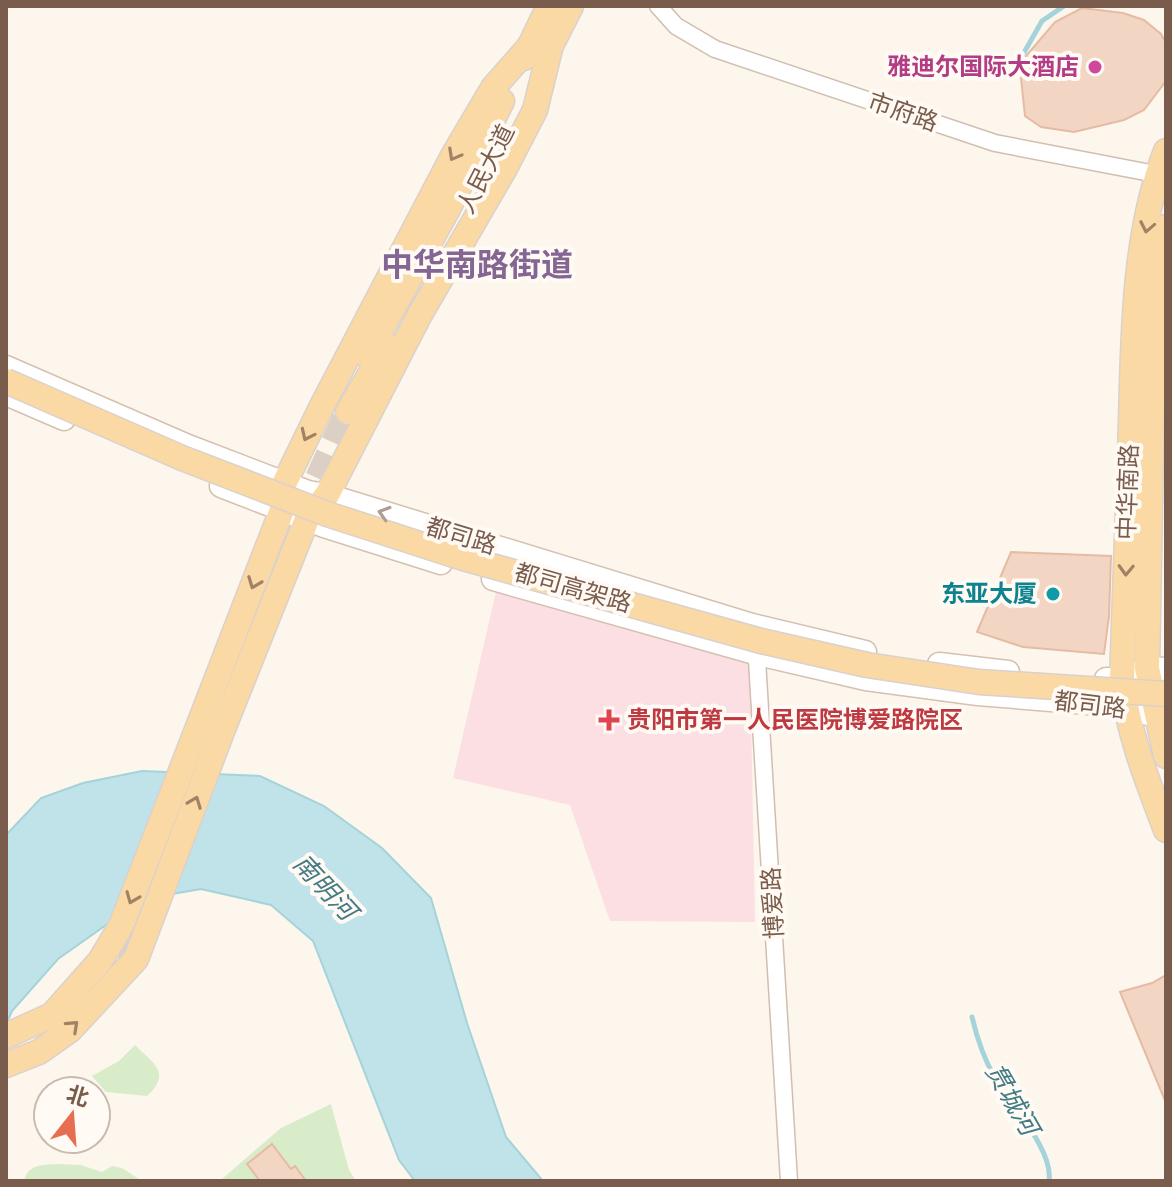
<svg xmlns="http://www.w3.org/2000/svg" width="1172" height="1187" viewBox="0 0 1172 1187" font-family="Poppins,'Noto Sans SC',sans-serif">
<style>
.medical{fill:#fbdfe3}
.green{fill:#d8ecc9}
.water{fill:#bfe3e8;stroke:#a5d3da;stroke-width:2}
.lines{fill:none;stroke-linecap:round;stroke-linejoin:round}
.stream{stroke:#a5d3da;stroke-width:5}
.building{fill:#f3d5c3;stroke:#e6bba3;stroke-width:2}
.trunk-tunnel{stroke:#dcd0c4;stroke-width:26;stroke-dasharray:26 13;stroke-linecap:butt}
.minor-casing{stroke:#d1beb0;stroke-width:19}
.secondary-casing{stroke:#d6c0b0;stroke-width:25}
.primary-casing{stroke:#dad1cd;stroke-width:27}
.minor{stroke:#fff;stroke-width:16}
.secondary{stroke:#fff;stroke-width:22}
.primary{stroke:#fbd9a5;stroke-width:24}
.primary-bridge-casing{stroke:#dad1cd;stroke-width:27;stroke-linecap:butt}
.primary-bridge{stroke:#fbd9a5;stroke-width:24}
.oneway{stroke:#a18267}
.oneway2{stroke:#af9d94}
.hotel-dot{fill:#d1479c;stroke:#fffaf3;stroke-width:3}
.culture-dot{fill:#0f9aa8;stroke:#fffaf3;stroke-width:3}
.health-dot{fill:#e0444e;stroke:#fffaf3;stroke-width:3}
.labels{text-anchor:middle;stroke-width:8;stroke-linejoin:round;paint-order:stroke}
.hotel-label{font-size:24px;font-weight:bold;fill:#b23c85;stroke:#fffaf3;text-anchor:end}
.street-label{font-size:24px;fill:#7a5c4d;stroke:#fffaf3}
.culture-label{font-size:24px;font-weight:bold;fill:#0d838f;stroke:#fffaf3;text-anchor:end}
.health-label{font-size:24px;font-weight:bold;fill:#be3a42;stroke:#fffaf3;text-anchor:start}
.water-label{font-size:26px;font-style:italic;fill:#437c86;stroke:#fffaf3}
.district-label{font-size:32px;font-weight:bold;fill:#846695;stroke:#fffaf3}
</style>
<rect width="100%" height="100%" fill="#fdf6ec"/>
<path class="medical" d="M 496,592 L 750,662 L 755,922 L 610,921 L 570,805 L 453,778 Z"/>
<g class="green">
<path d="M 135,1045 C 152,1063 173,1072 147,1096 L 106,1092 L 92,1076 L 119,1061 Z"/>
<path d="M 331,1104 L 349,1170 L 356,1181 L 222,1179 L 281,1128 Z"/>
<path d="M 57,1164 L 81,1165 L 102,1172 L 112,1166 L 122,1168 L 142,1181 L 24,1181 C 28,1164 42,1165 57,1164 Z"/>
</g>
<path class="water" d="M 142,771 L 260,776 L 324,806 L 382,848 L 431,898 L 467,1023 L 506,1137 L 543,1181 L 415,1181 L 399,1160 L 313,941 L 271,905 L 201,889 L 143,899 L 58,959 L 12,1011 L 6,1025 L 6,835 L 41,798 L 83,783 Z"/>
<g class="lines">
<g class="stream">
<path d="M 1022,56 L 1042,21 L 1064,6"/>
<path d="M 972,1017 C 977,1038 983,1057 994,1076 C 1009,1103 1054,1150 1049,1181"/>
</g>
</g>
<g class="building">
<path d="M 1082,8 L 1123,13 L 1144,20 L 1161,34 L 1166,43 L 1166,81 L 1144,110 L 1124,120 L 1074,132 L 1041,127 L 1025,116 L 1021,78 L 1026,56 L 1055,22 Z"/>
<path d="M 1011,552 L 1111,556 L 1109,616 L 1104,654 L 1023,647 L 977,632 Z"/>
<path d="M 1166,975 L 1166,1103 L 1120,992 L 1152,983 Z"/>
<path d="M 272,1144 L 291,1169 L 295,1166 L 306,1181 L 260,1181 L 247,1164 Z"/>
</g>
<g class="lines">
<g class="trunk-tunnel">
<path d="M 302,514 L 348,412"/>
<path d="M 96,989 L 117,962 L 147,908"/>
</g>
<defs>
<g id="minor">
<path d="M 658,6 L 676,26 L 715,49 L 995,143 L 1166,176"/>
<path d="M 756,644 L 789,1181"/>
</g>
<g id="secondary">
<path d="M 6,367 L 188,446 L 308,492 L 327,495 L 752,625 L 865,652"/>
<path d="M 6,394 L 64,419"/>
<path d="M 221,486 L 324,526 L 441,563"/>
<path d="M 493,579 L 758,654 L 866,679 L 978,694 L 1125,706 L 1166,720"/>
<path d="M 939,664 L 1008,672"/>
<path d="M 1106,679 L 1122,680 L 1147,668 L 1166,669"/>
</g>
<g id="primary">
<path d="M 545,57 L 571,6"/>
<path d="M 524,58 L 549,6"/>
<path d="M 1166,151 C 1134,233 1133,336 1131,423 C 1128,509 1125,594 1122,680 C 1128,733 1147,780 1166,830"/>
<path d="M 1166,227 L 1160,256 L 1153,342 L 1147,668 L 1166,756"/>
<path d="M 367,355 L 448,209 L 502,101"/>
<path d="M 348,412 L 387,345"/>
<path d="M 6,1036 L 52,1015 L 100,961 L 121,926 L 282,510 L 284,484 L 323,404 L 454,154 L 493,88 L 530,46"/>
<path d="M 6,1065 L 39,1052 L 70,1030 L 136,959 L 223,729 L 307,519 L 327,495 L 419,316 L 504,170 L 535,110 L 551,45"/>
</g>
</defs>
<use href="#minor" class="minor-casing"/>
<use href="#secondary" class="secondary-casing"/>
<use href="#primary" class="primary-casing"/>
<use href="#minor" class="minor"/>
<use href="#secondary" class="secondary"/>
<use href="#primary" class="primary"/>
<defs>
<path id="primary-bridge" d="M 6,381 L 182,458 L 327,514 L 463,558 L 761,641 L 867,665 L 979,682 L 1166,694"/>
</defs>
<use href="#primary-bridge" class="primary-bridge-casing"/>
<use href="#primary-bridge" class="primary-bridge"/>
</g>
<defs><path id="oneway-chevron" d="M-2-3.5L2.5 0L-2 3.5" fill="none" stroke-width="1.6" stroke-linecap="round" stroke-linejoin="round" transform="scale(2)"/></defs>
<g class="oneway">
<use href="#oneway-chevron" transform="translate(454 155) rotate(119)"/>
<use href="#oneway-chevron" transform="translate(1147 227) rotate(101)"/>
<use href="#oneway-chevron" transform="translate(307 435) rotate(115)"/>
<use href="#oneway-chevron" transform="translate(1126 570) rotate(92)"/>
<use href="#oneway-chevron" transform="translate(254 583) rotate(111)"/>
<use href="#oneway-chevron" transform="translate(195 802) rotate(-69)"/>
<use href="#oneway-chevron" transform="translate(132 898) rotate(112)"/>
<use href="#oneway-chevron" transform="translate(73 1026) rotate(-43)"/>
</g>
<use class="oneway2" href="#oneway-chevron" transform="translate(384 513) rotate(-163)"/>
<circle class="hotel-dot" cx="1095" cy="67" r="8"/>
<circle class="culture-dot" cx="1053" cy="594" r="8"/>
<path class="health-dot" d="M605 708h8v8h8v8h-8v8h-8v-8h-8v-8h8z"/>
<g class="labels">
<g class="hotel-label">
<text x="1079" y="75">雅迪尔国际大酒店</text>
</g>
<g class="street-label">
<text transform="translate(903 112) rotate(19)" y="8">市府路</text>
<text transform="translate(486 169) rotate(-63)" y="8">人民大道</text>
<text transform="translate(1128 492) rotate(-88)" y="8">中华南路</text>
<text transform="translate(461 536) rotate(17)" y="8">都司路</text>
<text transform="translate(573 588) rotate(16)" y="8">都司高架路</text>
<text transform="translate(1090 705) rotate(7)" y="8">都司路</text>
<text transform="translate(773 903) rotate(-93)" y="8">博爱路</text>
</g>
<g class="culture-label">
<text x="1037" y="602">东亚大厦</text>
</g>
<g class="health-label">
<text x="627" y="728">贵阳市第一人民医院博爱路院区</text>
</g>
<g class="water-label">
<text transform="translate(325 887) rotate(47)" y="9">南明河</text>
<text transform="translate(1012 1099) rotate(60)" y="9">贯城河</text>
</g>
<g class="district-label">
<text x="477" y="276">中华南路街道</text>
</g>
</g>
<rect width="1172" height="1187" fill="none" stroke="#7a5c4d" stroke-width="16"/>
<g transform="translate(72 1115) rotate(17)"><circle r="38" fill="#fffaf3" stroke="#cabbb1" stroke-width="2"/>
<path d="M0-6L14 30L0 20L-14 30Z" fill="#e76f51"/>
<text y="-12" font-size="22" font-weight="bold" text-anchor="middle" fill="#7a5c4d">北</text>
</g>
</svg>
